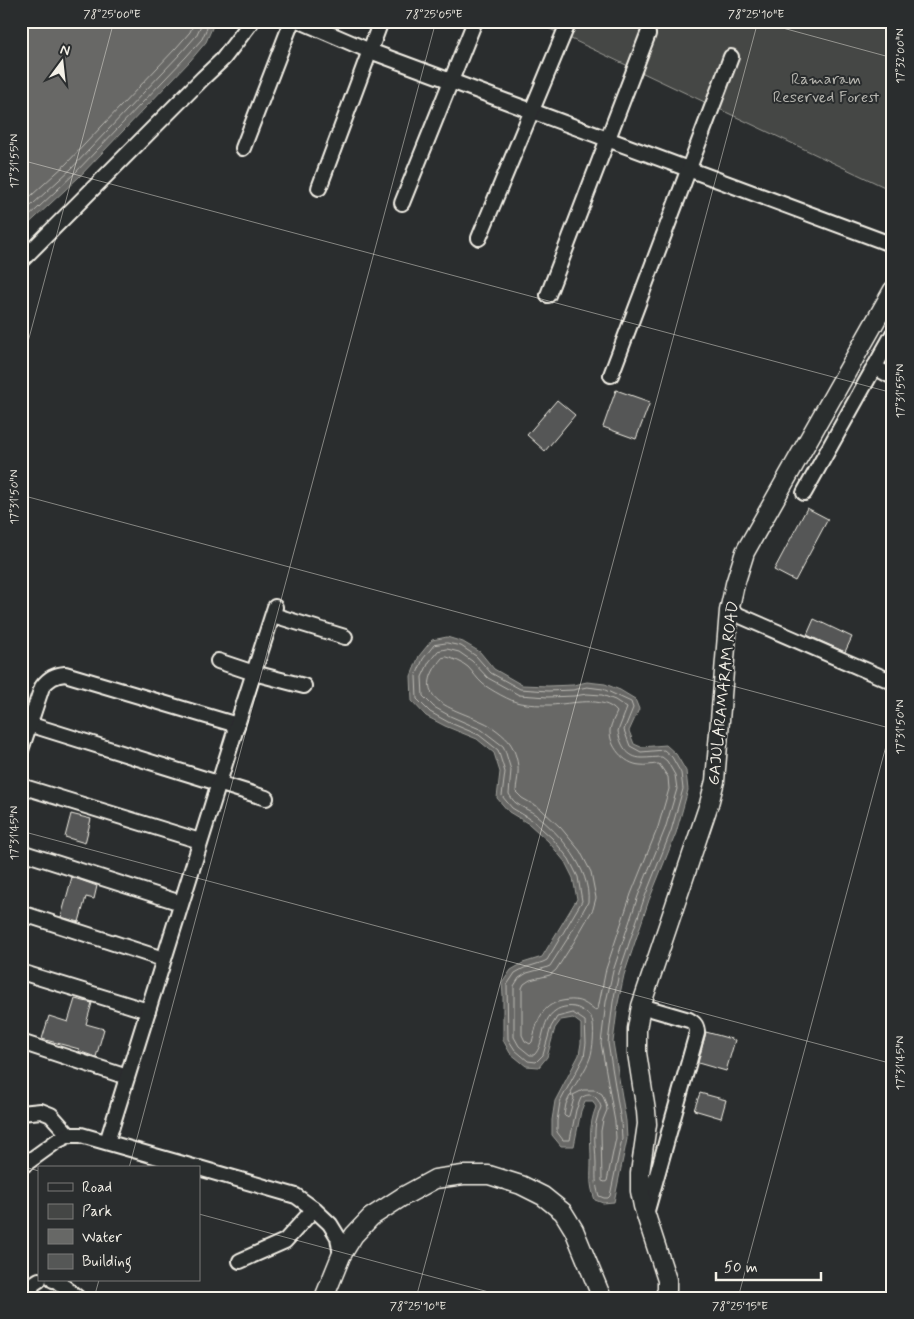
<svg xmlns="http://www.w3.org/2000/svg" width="914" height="1319" viewBox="0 0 914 1319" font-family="Mynerve,sans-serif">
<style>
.green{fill:#444645;stroke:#9c9c96}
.water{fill:#676866;stroke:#9f9f9a}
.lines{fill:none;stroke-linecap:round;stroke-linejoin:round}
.shore{stroke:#bcbab4;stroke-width:1}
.building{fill:#555756;stroke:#f4f1e8}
.minor-casing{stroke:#f4f1e8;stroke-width:18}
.major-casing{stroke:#f4f1e8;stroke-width:21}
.minor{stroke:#2a2d2e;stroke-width:14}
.major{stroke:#2a2d2e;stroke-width:18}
.ticks{fill:none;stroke:#f4f1e8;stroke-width:1;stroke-opacity:0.45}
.labels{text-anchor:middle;stroke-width:4;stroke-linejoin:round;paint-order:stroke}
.park-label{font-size:16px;fill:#b6b5af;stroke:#2a2d2e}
.street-label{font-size:16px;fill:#f4f1e8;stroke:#2a2d2e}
.neatline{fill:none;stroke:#f4f1e8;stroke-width:2}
.ticks-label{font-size:12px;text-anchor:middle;fill:#f4f1e8}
</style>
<rect width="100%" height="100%" fill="#2a2d2e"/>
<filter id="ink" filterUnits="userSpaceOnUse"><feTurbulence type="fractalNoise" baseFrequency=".02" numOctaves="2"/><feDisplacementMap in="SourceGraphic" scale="10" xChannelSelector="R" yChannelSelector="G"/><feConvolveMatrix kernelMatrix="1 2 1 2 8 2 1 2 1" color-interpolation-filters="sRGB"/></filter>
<g filter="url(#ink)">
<path class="green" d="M 533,21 L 893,21 L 893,191 Z"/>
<g class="water">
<path d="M 21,21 L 215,21 L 206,42 L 190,61 L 79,177 L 21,231 Z"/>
<path d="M 447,637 L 463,642 L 480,652 L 494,669 L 522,685 L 548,686 L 573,685 L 587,682 L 605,684 L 620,690 L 635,699 L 639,709 L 629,731 L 634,744 L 641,747 L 666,745 L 676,754 L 686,771 L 688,790 L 676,833 L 649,900 L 624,975 L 618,1003 L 613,1042 L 626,1121 L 627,1139 L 614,1202 L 603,1203 L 595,1200 C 589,1183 591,1178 591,1161 C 591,1141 588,1127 596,1107 L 593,1101 L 585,1101 L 581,1111 L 574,1146 L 561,1146 L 552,1135 L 552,1120 L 555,1101 L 579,1055 L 581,1043 L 581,1024 L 573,1018 L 561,1020 L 555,1028 L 547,1057 L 539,1067 L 526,1066 L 510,1053 L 503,1040 L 503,995 L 502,983 L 511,970 L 523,963 L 542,957 L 577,899 L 573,878 L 565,862 L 548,841 L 529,824 L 509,812 L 497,798 L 500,772 L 494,753 L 477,739 L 445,726 L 426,716 L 412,701 L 411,676 L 419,656 L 432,640 Z"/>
</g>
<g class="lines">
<g class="shore">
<path d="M 21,205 L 66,164 L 176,48 L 190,32 L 195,21"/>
<path d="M 21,215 L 71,169 L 181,53 L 196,36 L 203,21"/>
<path d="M 21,224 L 75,173 L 186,57 L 202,39 L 210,21"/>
<path d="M 447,643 L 461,646 L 476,656 L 491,673 L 520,689 L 548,691 L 573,690 L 587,687 L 603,689 L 631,702 L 633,708 L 624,730 L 630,746 L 641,752 L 664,750 L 672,757 L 681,773 L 683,789 L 671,831 L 644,899 L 619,973 L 613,1002 L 608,1043 L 621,1122 L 622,1139 L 610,1196 L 608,1198 L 604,1198 L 599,1196 C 595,1184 596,1175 596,1164 C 596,1153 594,1142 595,1131 C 595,1123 598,1115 601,1107 C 598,1097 591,1091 581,1098 L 576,1110 L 570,1140 L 563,1140 L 557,1132 L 557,1121 L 560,1102 L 584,1057 L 586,1043 L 585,1021 L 573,1013 L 557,1017 L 551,1027 L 543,1055 L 536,1062 L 528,1061 L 515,1050 L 508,1039 L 507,985 L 515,973 L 524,968 L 543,962 L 547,960 L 582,901 L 578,877 L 569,859 L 552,838 L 532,820 L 512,808 L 502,796 L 505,772 L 498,750 L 479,735 L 448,722 L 430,712 L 417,699 L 416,676 L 423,659 L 434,645 Z"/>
<path d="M 447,649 L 459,652 L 472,661 L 488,678 L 519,695 L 548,697 L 574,696 L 587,694 L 602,695 L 615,700 L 627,708 L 618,731 C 620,744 627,758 642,758 C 649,758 656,757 662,757 L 667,761 L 675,775 L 677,789 L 665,829 L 638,896 L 613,971 L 606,1002 L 601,1043 L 615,1122 L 616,1138 L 607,1181 L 605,1182 L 602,1181 L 601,1131 L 603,1120 L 607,1110 L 606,1104 L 602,1094 L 595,1090 L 583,1090 L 573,1095 L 574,1098 L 569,1116 L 566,1117 L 564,1115 L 566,1104 L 570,1096 L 572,1095 L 571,1092 C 577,1081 586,1070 590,1058 C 593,1050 595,1028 592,1020 C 590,1015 585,1012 580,1009 C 574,1005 561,1006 555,1011 C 540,1021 545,1045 534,1055 L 530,1055 L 519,1046 L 514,1037 L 514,986 L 519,978 L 527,973 L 545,968 L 550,966 L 568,938 L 588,902 C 591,869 560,834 536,815 C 530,810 522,808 516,803 C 513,801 511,797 509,794 L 511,770 L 505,750 L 503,746 L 482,730 L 450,716 L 434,707 L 423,696 L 422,677 L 429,662 L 438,651 Z"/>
<path d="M 447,657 C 454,659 462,662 468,667 C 473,672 477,679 483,684 C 489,689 512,702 520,703 C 530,705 541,705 551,705 C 570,704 604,695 617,712 C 615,717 611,723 610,730 C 609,746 624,764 640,765 C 646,766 653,764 659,764 L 668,777 L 669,789 L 658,827 L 631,894 L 606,969 L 598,1009 L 594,1010 C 583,1001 577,998 562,1001 C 540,1005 537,1023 532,1042 L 530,1044 L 525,1041 L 522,1035 L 522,988 L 524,984 L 530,980 L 550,975 L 556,970 L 574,942 L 593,909 L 596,898 L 591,872 L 580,851 L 561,828 L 541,809 L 522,798 L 516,792 C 516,785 518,779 518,773 C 519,764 515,750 510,743 C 506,737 491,725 483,722 C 453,708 407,700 442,658 Z"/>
</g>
</g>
<g class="building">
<path d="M 616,390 L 650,402 L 636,439 L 603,427 Z"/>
<path d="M 557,400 L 575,415 L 545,451 L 527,435 Z"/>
<path d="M 807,508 L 828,519 L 795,581 L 774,570 Z"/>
<path d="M 814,619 L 852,637 L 845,652 L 807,635 Z"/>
<path d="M 71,814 L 91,819 L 85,843 L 65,837 Z"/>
<path d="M 72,877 L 97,886 L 94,899 L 86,897 L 79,922 L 61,917 Z"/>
<path d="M 75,999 L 92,1003 L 86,1024 L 104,1029 L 96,1057 L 78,1051 L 79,1049 L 42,1039 L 49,1016 L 68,1022 Z"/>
<path d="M 706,1032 L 735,1040 L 726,1071 L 698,1063 Z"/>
<path d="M 700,1093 L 726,1100 L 721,1118 L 694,1110 Z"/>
</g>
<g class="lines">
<defs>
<g id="minor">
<path d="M 300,21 L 370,51 L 893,245"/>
<path d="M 243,148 L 292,21"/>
<path d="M 319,188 L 381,21"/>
<path d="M 402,203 L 475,21"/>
<path d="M 479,238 L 569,21"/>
<path d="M 21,261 L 203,78 L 223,59 L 252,21"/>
<path d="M 548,295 L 648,34"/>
<path d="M 874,367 L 893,377"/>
<path d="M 611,375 L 731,57"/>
<path d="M 804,493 L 893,334"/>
<path d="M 729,611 L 893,682"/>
<path d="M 273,615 L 345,637"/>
<path d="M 218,661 L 254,673 L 304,686"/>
<path d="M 22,722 L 266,798"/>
<path d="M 21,750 L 42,687 C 49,678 55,675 65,674 L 237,725"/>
<path d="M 21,786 L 200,841"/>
<path d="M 21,852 L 181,903"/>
<path d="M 21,913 L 163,959"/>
<path d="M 21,972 L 148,1011"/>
<path d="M 641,1006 L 689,1020 C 695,1023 697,1026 697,1033 L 646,1214"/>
<path d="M 21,1042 L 127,1077"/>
<path d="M 21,1113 L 41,1111 L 51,1115 L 69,1135"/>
<path d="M 107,1142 L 237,725 L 275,607"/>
<path d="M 21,1167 L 57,1141 L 69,1135 L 81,1135 L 197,1168"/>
<path d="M 199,1168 L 296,1196 L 314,1209 L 330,1224 L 338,1237 L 341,1256"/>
<path d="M 240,1261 L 285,1241 L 314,1209"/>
<path d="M 53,1280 L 57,1281 L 78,1298"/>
<path d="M 27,1298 L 33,1284 L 39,1280"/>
</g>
<g id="major">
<path d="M 324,1298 L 341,1256 L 354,1235 L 371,1217 L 402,1197 L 435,1179 L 463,1175 L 489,1175 L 521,1185 L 543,1196 L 563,1212 L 574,1230 L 602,1298"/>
<path d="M 664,1298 L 667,1290 L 667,1280 L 643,1206 L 640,1191 L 640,1173 L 647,1124 L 646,1111 L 637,1053 L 637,1029 L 641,1006 L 709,804 L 715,781 L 729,611 L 735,584 L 745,552 L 893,290"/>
</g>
</defs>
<use href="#minor" class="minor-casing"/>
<use href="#major" class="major-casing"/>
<use href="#minor" class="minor"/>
<use href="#major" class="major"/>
</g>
</g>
<path class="ticks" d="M 757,21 L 893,58M 21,160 L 893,393M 21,368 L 114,21M 21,495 L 893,729M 21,831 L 893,1064M 21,1166 L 39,1171M 129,1168 L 436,21M 199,1214 L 511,1298M 94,1298 L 99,1280M 416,1298 L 758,21M 738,1298 L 893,720"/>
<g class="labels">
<g class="park-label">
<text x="826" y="84">Ramaram<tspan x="826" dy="18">Reserved Forest</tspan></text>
</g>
<g class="street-label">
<text transform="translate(722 693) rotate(-84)" y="6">GAJULARAMARAM ROAD</text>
</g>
</g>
<rect width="914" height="1319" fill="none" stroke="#2a2d2e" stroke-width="55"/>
<rect x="38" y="1166" width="162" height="115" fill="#2a2d2e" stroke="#7b7b78"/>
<rect x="48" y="1183" width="25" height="8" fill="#2a2d2e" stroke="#7b7b78"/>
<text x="82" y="1192" font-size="15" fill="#f4f1e8">Road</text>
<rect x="48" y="1204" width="25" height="15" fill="#444645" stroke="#7b7b78"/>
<text x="82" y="1216" font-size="15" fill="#f4f1e8">Park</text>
<rect x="48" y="1229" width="25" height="15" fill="#676866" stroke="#7b7b78"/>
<text x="82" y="1242" font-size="15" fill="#f4f1e8">Water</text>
<rect x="48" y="1254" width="25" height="15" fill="#555756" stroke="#7b7b78"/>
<text x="82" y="1266" font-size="15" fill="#f4f1e8">Building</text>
<g transform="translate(62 62) rotate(15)" stroke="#2a2d2e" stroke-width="4" paint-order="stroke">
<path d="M0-4L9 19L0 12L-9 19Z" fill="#f4f1e8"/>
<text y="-8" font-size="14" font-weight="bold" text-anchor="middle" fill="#f4f1e8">N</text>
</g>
<path d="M716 1272v8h105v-8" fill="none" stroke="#f4f1e8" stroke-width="2.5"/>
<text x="724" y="1272" font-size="15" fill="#f4f1e8" stroke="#2a2d2e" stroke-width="4" paint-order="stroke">50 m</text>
<rect x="28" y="28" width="858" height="1264" class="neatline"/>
<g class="ticks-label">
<text x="112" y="18">78°25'00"E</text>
<text x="434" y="18">78°25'05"E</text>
<text x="756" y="18">78°25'10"E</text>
<text transform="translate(900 56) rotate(-90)" y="4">17°32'00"N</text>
<text transform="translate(14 161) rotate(-90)" y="4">17°31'55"N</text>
<text transform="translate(900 391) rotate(-90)" y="4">17°31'55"N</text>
<text transform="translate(14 497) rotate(-90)" y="4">17°31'50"N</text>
<text transform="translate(900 727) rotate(-90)" y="4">17°31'50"N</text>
<text transform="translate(14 833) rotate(-90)" y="4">17°31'45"N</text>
<text transform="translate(900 1063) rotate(-90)" y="4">17°31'45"N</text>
<text x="418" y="1310">78°25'10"E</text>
<text x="740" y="1310">78°25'15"E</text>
</g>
</svg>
